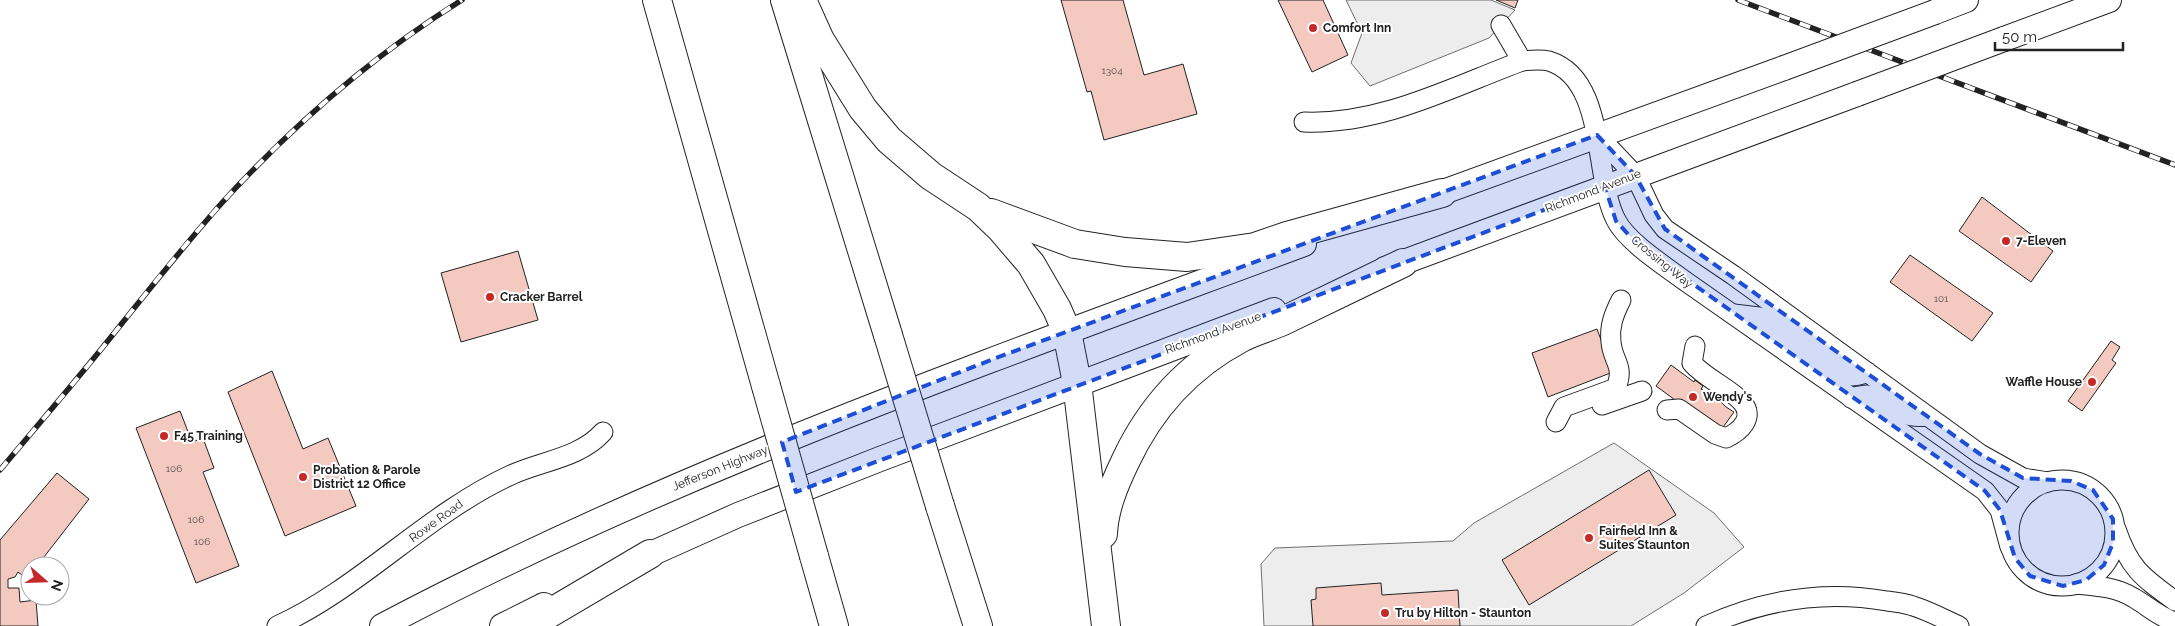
<svg xmlns="http://www.w3.org/2000/svg" width="2175" height="626" viewBox="0 0 2175 626" font-family="Raleway,sans-serif">
<style>
.parking{fill:#ededed;stroke:#6f6f6f}
.building{fill:#f3c9c0;stroke:#222}
.lines{fill:none;stroke-linecap:round;stroke-linejoin:round}
.minor-casing{stroke:#222;stroke-width:21}
.major-casing{stroke:#222;stroke-width:26}
.highway-casing{stroke:#222;stroke-width:30}
.minor{stroke:#fff;stroke-width:19}
.major{stroke:#fff;stroke-width:24}
.highway{stroke:#fff;stroke-width:28}
.rail-casing{stroke:#222;stroke-width:5.5}
.rail{stroke:#fff;stroke-width:4;stroke-dasharray:11;stroke-linecap:butt}
.major-bridge-casing{stroke:#222;stroke-width:26;stroke-linecap:butt}
.highway-bridge-casing{stroke:#222;stroke-width:30;stroke-linecap:butt}
.major-bridge{stroke:#fff;stroke-width:24}
.highway-bridge{stroke:#fff;stroke-width:28}
.marked{fill:#1d4ed8;fill-opacity:0.2;stroke:#1d4ed8;stroke-width:4;stroke-dasharray:10 6;stroke-linejoin:round}
.poi-dot{fill:#c62828;stroke:#fff;stroke-width:2}
.labels{text-anchor:middle;stroke-width:4;stroke-linejoin:round;paint-order:stroke}
.number-label{font-size:10px;fill:#564c4a}
.poi-label{font-size:12px;font-weight:bold;fill:#222;stroke:#fff;text-anchor:start}
.street-label{font-size:12px;fill:#222;stroke:#fff}
</style>
<rect width="100%" height="100%" fill="#fff"/>
<g class="parking">
<path d="M 1346,0 L 1491,0 L 1515,10 L 1489,38 L 1370,86 L 1351,63 L 1362,33 Z"/>
<path d="M 1614,443 L 1714,513 L 1744,547 L 1684,593 L 1631,626 L 1264,626 L 1261,564 L 1275,548 L 1453,541 L 1474,523 Z"/>
</g>
<g class="building">
<path d="M 1061,0 L 1123,0 L 1144,75 L 1183,64 L 1197,114 L 1104,140 L 1091,91 L 1087,92 Z"/>
<path d="M 1278,0 L 1323,0 L 1348,55 L 1312,72 Z"/>
<path d="M 1496,0 L 1518,0 L 1515,8 Z"/>
<path d="M 1982,197 L 2053,251 L 2031,282 L 1959,231 Z"/>
<path d="M 518,251 L 538,320 L 461,342 L 441,273 Z"/>
<path d="M 1910,255 L 1993,313 L 1972,341 L 1890,282 Z"/>
<path d="M 1597,329 L 1613,372 L 1548,397 L 1532,353 Z"/>
<path d="M 2111,341 L 2120,347 L 2112,360 L 2116,363 L 2082,411 L 2068,401 Z"/>
<path d="M 1671,365 L 1694,382 L 1695,380 L 1703,386 L 1701,389 L 1716,398 L 1717,396 L 1722,399 L 1720,401 L 1726,407 L 1734,412 L 1721,430 L 1712,427 L 1656,386 Z"/>
<path d="M 272,371 L 303,449 L 328,438 L 356,506 L 285,536 L 228,392 Z"/>
<path d="M 180,411 L 192,442 L 203,438 L 214,468 L 203,472 L 239,566 L 196,583 L 136,428 Z"/>
<path d="M 1649,470 L 1676,515 L 1529,605 L 1502,560 Z"/>
<path d="M 57,473 L 89,499 L 37,566 L 30,566 L 30,575 L 27,579 L 18,572 L 15,577 L 8,579 L 8,588 L 19,588 L 20,602 L 36,600 L 38,626 L 0,626 L 0,540 Z"/>
<path d="M 1381,583 L 1382,595 L 1458,590 L 1460,626 L 1313,626 L 1311,600 L 1316,599 L 1316,588 Z"/>
</g>
<g class="lines">
<defs>
<g id="minor">
<path d="M 1501,25 L 1522,61"/>
<path d="M 1304,122 C 1381,125 1452,87 1522,61 C 1531,60 1540,59 1549,61 C 1607,79 1593,176 1616,220 C 1627,242 1665,266 1685,281 L 1985,491 L 2000,510 L 2010,547"/>
<path d="M 1597,135 L 1635,175 L 1654,215 L 1665,229 L 1733,275 L 1980,454 L 2023,478 L 2048,482"/>
<path d="M 1734,314 L 1759,317 L 1770,321 L 1839,373 C 1850,377 1857,377 1867,372"/>
<path d="M 1851,398 C 1855,397 1862,395 1867,395 C 1889,397 1895,420 1926,416"/>
<path d="M 1602,405 L 1642,391"/>
<path d="M 1667,410 L 1679,409 L 1715,434 L 1726,438 C 1739,432 1756,418 1742,402 C 1728,387 1706,379 1692,363 L 1695,346"/>
<path d="M 1556,422 L 1564,407 L 1616,388 C 1625,365 1613,363 1611,342 C 1609,326 1614,314 1621,300"/>
<circle cx="2062" cy="533" r="53"/>
<path d="M 2116,529 C 2129,568 2142,577 2175,601"/>
<path d="M 2076,584 C 2097,586 2116,587 2134,598 C 2148,606 2159,617 2175,622"/>
<path d="M 277,626 C 362,587 426,514 511,475 C 541,461 580,458 603,432"/>
<path d="M 1706,626 C 1763,600 1825,590 1887,601 C 1896,602 1905,603 1913,606 C 1929,611 1944,619 1959,626"/>
</g>
<g id="major">
<path d="M 1935,12 L 1966,0"/>
<path d="M 2004,39 L 2109,0"/>
<path d="M 1424,199 L 1784,68"/>
<path d="M 1385,269 L 1857,94"/>
<path d="M 633,562 L 738,515 L 880,459 L 1274,310"/>
<path d="M 382,626 C 677,470 992,360 1304,244"/>
<path d="M 502,626 L 544,605"/>
</g>
<g id="highway">
<path d="M 657,0 L 766,386"/>
<path d="M 785,0 L 888,335"/>
<path d="M 802,0 L 820,40 L 863,109 L 889,140 L 931,176 L 978,207 L 1001,229 L 1031,264 L 1057,309 L 1067,332 L 1077,383 L 1106,626"/>
<path d="M 991,213 L 1075,244 L 1125,252 L 1187,257 L 1255,247 L 1287,236 L 1442,193"/>
<path d="M 940,506 L 978,626"/>
<path d="M 1103,534 C 1104,509 1114,485 1125,462 C 1150,408 1188,366 1241,338 C 1254,331 1270,327 1283,321 C 1323,302 1363,282 1403,263"/>
<path d="M 814,556 L 834,626"/>
<path d="M 528,626 L 650,554"/>
</g>
</defs>
<use href="#minor" class="minor-casing"/>
<use href="#major" class="major-casing"/>
<use href="#highway" class="highway-casing"/>
<use href="#minor" class="minor"/>
<use href="#major" class="major"/>
<use href="#highway" class="highway"/>
<defs>
<g id="rail">
<path d="M 1738,0 L 2175,165"/>
<path d="M 0,470 C 37,426 75,382 111,337 C 147,292 182,248 220,205 C 291,127 372,56 462,0"/>
</g>
</defs>
<use href="#rail" class="rail-casing"/>
<use href="#rail" class="rail"/>
<defs>
<g id="major-bridge">
<path d="M 1784,68 L 1935,12"/>
<path d="M 1857,94 L 2004,39"/>
</g>
<g id="highway-bridge">
<path d="M 888,335 L 940,506"/>
<path d="M 766,386 L 814,556"/>
</g>
</defs>
<use href="#major-bridge" class="major-bridge-casing"/>
<use href="#highway-bridge" class="highway-bridge-casing"/>
<use href="#major-bridge" class="major-bridge"/>
<use href="#highway-bridge" class="highway-bridge"/>
</g>
<path class="marked" d="M 1597,135 L 1635,175 L 1665,229 L 1980,454 L 2023,478 L 2071,481 L 2093,490 L 2113,519 L 2113,543 L 2104,565 L 2086,580 L 2063,586 L 2030,576 L 2015,558 L 2000,510 L 1985,491 L 1638,245 L 1616,221 L 1605,187 L 796,492 L 782,442 L 996,358 Z"/>
<g class="poi-dot">
<circle cx="1313" cy="28" r="5"/>
<circle cx="2006" cy="241" r="5"/>
<circle cx="490" cy="297" r="5"/>
<circle cx="2092" cy="382" r="5"/>
<circle cx="1693" cy="397" r="5"/>
<circle cx="164" cy="436" r="5"/>
<circle cx="303" cy="477" r="5"/>
<circle cx="1589" cy="538" r="5"/>
<circle cx="1385" cy="613" r="5"/>
</g>
<g class="labels">
<g class="number-label">
<text x="1112" y="74">1304</text>
<text x="1941" y="302">101</text>
<text x="174" y="472">106</text>
<text x="196" y="523">106</text>
<text x="202" y="545">106</text>
</g>
<g class="poi-label">
<text x="1323" y="32">Comfort Inn</text>
<text x="2016" y="245">7-Eleven</text>
<text x="500" y="301">Cracker Barrel</text>
<text x="2082" y="386" text-anchor="end">Waffle House</text>
<text x="1703" y="401">Wendy's</text>
<text x="174" y="440">F45 Training</text>
<text x="313" y="474">Probation &amp; Parole<tspan x="313" dy="14">District 12 Office</tspan></text>
<text x="1599" y="535">Fairfield Inn &amp;<tspan x="1599" dy="14">Suites Staunton</tspan></text>
<text x="1395" y="617">Tru by Hilton - Staunton</text>
</g>
<g class="street-label">
<text transform="translate(1593 191) rotate(-21)" y="4">Richmond Avenue</text>
<text transform="translate(1662 262) rotate(39)" y="4">Crossing Way</text>
<text transform="translate(1213 333) rotate(-20)" y="4">Richmond Avenue</text>
<text transform="translate(720 468) rotate(-22)" y="4">Jefferson Highway</text>
<text transform="translate(436 521) rotate(-36)" y="4">Rowe Road</text>
</g>
</g>
<g transform="translate(45 581) rotate(110)"><circle r="24" fill="#ffffff" stroke="#a7a7a7"/>
<path d="M0-4L9 19L0 12L-9 19Z" fill="#c62828"/>
<text y="-8" font-size="14" font-weight="bold" text-anchor="middle" fill="#222222">N</text>
</g>
<path d="M1995 42v8h128v-8" fill="none" stroke="#222222" stroke-width="2.5"/>
<text x="2002" y="42" font-size="15" fill="#222222" stroke="#ffffff" stroke-width="4" paint-order="stroke">50 m</text>
</svg>
